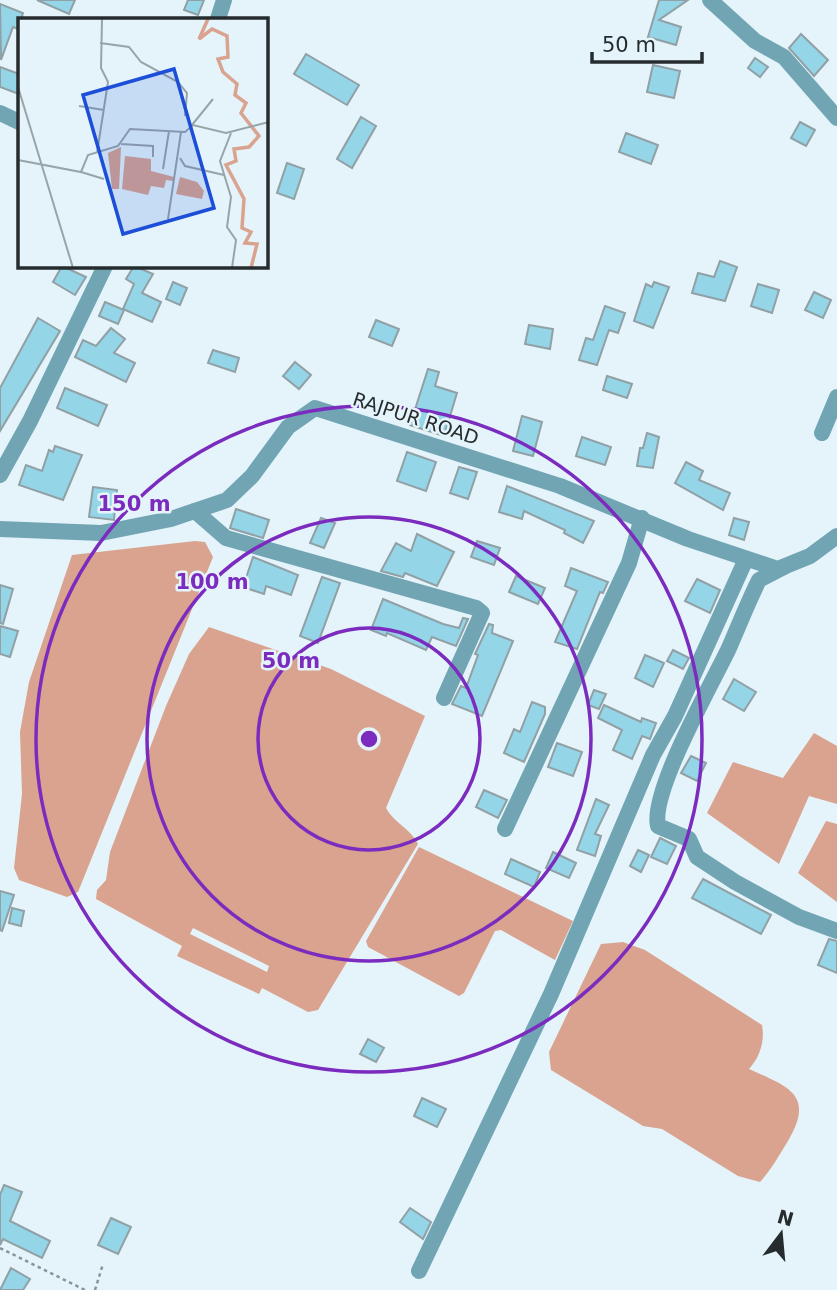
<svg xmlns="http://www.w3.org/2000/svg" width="837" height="1290" viewBox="0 0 837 1290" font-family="'DejaVu Sans',sans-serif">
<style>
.water{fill:#d9a38f;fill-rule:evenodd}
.building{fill:#94d5e8;stroke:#91a0a5;stroke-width:2}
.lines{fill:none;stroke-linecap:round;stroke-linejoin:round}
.path{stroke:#899498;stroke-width:2.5;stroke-dasharray:3.5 3.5;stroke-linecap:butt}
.minor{stroke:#72a5b4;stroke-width:16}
.ring{fill:none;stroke:#7b2cbf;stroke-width:3.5}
.labels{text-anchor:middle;stroke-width:5;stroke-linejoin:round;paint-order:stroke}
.street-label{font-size:19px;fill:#262c2e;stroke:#e4f4fa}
.inset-river{fill:none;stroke:#d9a38f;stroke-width:3.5}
.inset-road{fill:none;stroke:#98a4a8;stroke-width:2}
.view{fill:#1d4ed8;fill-opacity:0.15;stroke:#1d4ed8;stroke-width:3.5}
.inset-edge{fill:none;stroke:#262c2e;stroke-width:3.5}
.centre{fill:#7b2cbf;stroke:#e4f4fa;stroke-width:3.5}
.ring-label{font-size:21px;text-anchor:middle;font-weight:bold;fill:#7b2cbf;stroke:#e4f4fa;stroke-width:5;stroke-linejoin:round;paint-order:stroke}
</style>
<rect width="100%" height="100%" fill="#e4f4fa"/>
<g class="water">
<path d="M 195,541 L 205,542 L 213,557 L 78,892 L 67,897 L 19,880 L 14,868 L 22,794 L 20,732 L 29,682 L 72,555 Z"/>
<path d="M 209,627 L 331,669 L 425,716 L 386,808 C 394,823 410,828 418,844 L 318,1010 L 308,1012 L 262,988 L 259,994 L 177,956 L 182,946 L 96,899 L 97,890 L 106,880 L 110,852 L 166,706 L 189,654 ZM 193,928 L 269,966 L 267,972 L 190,934 Z"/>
<path d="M 814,733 L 837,746 L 837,804 L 809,796 L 779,864 L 707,813 L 733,762 L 783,778 Z"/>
<path d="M 826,821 L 837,824 L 837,902 L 798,873 Z"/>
<path d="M 419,847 L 573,921 L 555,960 L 501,930 L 495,931 L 464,993 L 459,996 L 368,947 L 366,941 Z"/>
<path d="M 623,942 L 645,950 L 762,1025 C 765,1041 760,1057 749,1069 C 789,1087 815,1095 788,1141 C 779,1155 772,1169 760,1182 L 738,1176 L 662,1129 L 643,1126 L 551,1070 L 549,1052 L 601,944 Z"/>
</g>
<g class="building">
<path d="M 37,0 L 75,0 L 69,14 Z"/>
<path d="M 188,0 L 204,0 L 198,15 L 184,10 Z"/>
<path d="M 659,0 L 688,0 L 659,20 L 681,27 L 676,45 L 648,37 Z"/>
<path d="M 0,4 L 23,13 L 18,29 L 13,27 L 1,60 Z"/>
<path d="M 801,34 L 828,60 L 814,76 L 789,48 Z"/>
<path d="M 306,54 L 359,85 L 347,105 L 294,74 Z"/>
<path d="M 755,58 L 768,67 L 760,77 L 748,68 Z"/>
<path d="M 653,65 L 680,71 L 674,98 L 647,92 Z"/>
<path d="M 0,67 L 19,74 L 19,94 L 0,87 Z"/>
<path d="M 361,117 L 376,126 L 352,168 L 337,159 Z"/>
<path d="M 800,122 L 815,130 L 806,146 L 791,138 Z"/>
<path d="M 626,133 L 658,145 L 651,164 L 619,152 Z"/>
<path d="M 287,163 L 304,169 L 294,199 L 277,193 Z"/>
<path d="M 720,261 L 737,267 L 725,301 L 692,293 L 698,273 L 714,277 Z"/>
<path d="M 62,266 L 86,277 L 75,295 L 53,282 Z"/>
<path d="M 134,266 L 153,274 L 142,293 L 161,302 L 152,322 L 123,309 L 134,284 L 126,279 Z"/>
<path d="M 173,282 L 187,288 L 180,305 L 166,299 Z"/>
<path d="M 654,282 L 669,287 L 653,328 L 634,321 L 646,284 L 652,287 Z"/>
<path d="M 758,284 L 779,290 L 772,313 L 751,306 Z"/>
<path d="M 814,292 L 831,300 L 823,318 L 805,310 Z"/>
<path d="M 105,302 L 124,310 L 118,324 L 99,316 Z"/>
<path d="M 605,306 L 625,313 L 618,333 L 609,330 L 597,365 L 579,360 L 586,338 L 593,340 Z"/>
<path d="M 38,318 L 60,331 L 0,431 L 0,388 Z"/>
<path d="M 376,320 L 399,329 L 392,346 L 369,337 Z"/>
<path d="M 529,325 L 553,329 L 550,349 L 525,344 Z"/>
<path d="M 111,328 L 125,339 L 114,353 L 135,363 L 126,382 L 75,357 L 83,340 L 96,346 Z"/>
<path d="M 213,350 L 239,358 L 235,372 L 208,363 Z"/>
<path d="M 295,362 L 311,375 L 299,389 L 283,376 Z"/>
<path d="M 428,369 L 439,372 L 435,386 L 457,393 L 444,436 L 410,425 Z"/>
<path d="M 607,376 L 632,384 L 627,398 L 603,390 Z"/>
<path d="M 65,388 L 107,405 L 98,426 L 57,408 Z"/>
<path d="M 522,416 L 542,422 L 533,456 L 513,451 Z"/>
<path d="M 647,433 L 659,437 L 653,468 L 637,466 L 640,448 L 643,448 Z"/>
<path d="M 582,437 L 611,447 L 605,465 L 576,456 Z"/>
<path d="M 55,446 L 82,455 L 63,500 L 19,485 L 26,465 L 42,471 L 49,450 L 53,452 Z"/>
<path d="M 407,452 L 436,462 L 426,491 L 397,481 Z"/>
<path d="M 686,462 L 703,471 L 699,480 L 730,493 L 723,510 L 675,483 Z"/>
<path d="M 459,467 L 477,472 L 468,499 L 450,493 Z"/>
<path d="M 507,486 L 594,521 L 583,543 L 564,533 L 565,530 L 524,511 L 522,519 L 499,512 Z"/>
<path d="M 93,487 L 117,490 L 114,520 L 89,517 Z"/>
<path d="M 236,509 L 269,520 L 263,538 L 230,528 Z"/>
<path d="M 321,518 L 335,523 L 324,548 L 310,543 Z"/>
<path d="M 734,518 L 749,522 L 744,540 L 729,535 Z"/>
<path d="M 417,534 L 454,552 L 437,586 L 405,573 L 403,577 L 381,571 L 396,543 L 411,551 Z"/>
<path d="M 477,541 L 500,548 L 494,565 L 471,557 Z"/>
<path d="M 253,557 L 298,575 L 291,595 L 266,586 L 264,594 L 243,587 Z"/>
<path d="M 571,568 L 608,582 L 603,593 L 600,592 L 577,649 L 555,642 L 577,591 L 565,586 Z"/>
<path d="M 516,576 L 545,588 L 538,604 L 509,592 Z"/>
<path d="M 322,577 L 340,583 L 318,643 L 300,636 Z"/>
<path d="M 697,579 L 720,590 L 710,613 L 685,601 Z"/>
<path d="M 0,585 L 13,589 L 3,624 L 0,623 Z"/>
<path d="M 383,599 L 443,624 L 459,628 L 463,618 L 468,619 L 456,646 L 432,637 L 426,650 L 387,633 L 386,636 L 371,630 Z"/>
<path d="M 489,624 L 493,625 L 492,633 L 513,641 L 482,716 L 452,704 L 461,686 L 466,688 L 478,655 L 475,654 Z"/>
<path d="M 0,626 L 18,631 L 10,657 L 0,654 Z"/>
<path d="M 673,650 L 689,658 L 683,669 L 667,661 Z"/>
<path d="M 645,655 L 664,663 L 653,687 L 635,678 Z"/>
<path d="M 734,679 L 756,692 L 744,711 L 723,699 Z"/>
<path d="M 594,690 L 606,694 L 599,709 L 588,705 Z"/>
<path d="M 532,702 L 545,707 L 545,714 L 524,762 L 504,753 L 514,729 L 520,732 Z"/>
<path d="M 604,705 L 641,722 L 642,718 L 656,723 L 650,739 L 642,736 L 632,759 L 613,750 L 622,730 L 598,718 Z"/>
<path d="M 557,743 L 582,752 L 573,776 L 548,767 Z"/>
<path d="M 691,756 L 706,763 L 697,781 L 681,773 Z"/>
<path d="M 484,790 L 507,800 L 498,818 L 476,807 Z"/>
<path d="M 596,799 L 609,805 L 595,834 L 601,836 L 595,856 L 577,850 Z"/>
<path d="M 660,838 L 676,846 L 667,864 L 651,857 Z"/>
<path d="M 638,850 L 649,855 L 641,872 L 630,866 Z"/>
<path d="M 553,852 L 576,863 L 569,878 L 546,868 Z"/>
<path d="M 511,859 L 540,872 L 534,887 L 505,874 Z"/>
<path d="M 703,879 L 771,915 L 761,934 L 692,898 Z"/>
<path d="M 0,891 L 14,895 L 2,931 L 0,930 Z"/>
<path d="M 12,908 L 24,911 L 21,926 L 9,923 Z"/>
<path d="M 829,939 L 837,941 L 837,973 L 818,965 Z"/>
<path d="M 368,1039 L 384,1048 L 376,1062 L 360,1054 Z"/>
<path d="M 422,1098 L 446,1109 L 437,1127 L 414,1116 Z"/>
<path d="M 4,1185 L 22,1192 L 10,1221 L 50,1241 L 42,1258 L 3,1239 L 0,1245 L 0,1195 Z"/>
<path d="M 410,1208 L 431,1222 L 423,1239 L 400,1222 Z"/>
<path d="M 111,1218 L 131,1227 L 118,1254 L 98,1245 Z"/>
<path d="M 11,1268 L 30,1279 L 23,1290 L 0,1290 Z"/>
</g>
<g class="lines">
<g class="path">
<path d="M 0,1248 L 85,1290"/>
<path d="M 95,1290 L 103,1264"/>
</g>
<g class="minor">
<path d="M 710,0 L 755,41 L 784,57 L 837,118"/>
<path d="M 218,19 L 224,0"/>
<path d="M 0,113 L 19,122"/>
<path d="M 822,433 L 837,397"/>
<path d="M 0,475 L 30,421 L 105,266"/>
<path d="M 195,511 L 226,538 L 476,608 L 482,613 L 444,698"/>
<path d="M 0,529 L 101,533 L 171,519 L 227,500 L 252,476 L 288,427 L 315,408 L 560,486 L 688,539 L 778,569 L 810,556 L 837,536"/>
<path d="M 784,567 L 759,580 C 748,602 739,625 729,648 C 712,684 650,792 658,826 L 689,839 L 697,857 L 735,882 L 799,917 L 837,931"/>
<path d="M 505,829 L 629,563 L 642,518"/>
<path d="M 419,1271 L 551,994 L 653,755 L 675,716 L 746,559"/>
</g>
</g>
<g class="ring">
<circle cx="369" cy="739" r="111"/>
<circle cx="369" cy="739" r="222"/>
<circle cx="369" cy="739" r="333"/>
</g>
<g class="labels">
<g class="street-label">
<text transform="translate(416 418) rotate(18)" y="7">RAJPUR ROAD</text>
</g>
</g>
<g transform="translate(18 18)">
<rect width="250" height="250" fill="#e4f4fa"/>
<path d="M 103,129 L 101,171 L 94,171 L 90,135 ZM 107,138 L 133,141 L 133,153 L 156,159 L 155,163 L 148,162 L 146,170 L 133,168 L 130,177 L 104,171 ZM 162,159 L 179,164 L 186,173 L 184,181 L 158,176 Z" fill="#d9a38f"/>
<path class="inset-river" d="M 190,1 L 181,21 L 194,11 L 209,18 L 210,39 L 200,41 L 205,54 L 219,66 L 217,77 L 228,85 L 223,95 L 241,118 L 231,129 L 216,131 L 218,143 L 208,147 L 226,181 L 224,210 L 233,214 L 227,225 L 239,226 L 233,250"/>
<path class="inset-road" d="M 82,25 L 111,29 L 123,44 L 160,64 L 169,75 L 167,98M 0,69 L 55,250M 61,88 L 86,92M 174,107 L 195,81M 213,115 L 202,143 L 213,179 L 209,209 L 218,222 L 214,250M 103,126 L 135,128 L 135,139M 79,135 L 90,64 L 83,50 L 84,1M 162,140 L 167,148 L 206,157M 0,142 L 63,154 L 70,137 L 100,128 L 112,111 L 167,114 L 175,107 L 208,115 L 251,104M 145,151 L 151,113M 63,154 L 86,161M 150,201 L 163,114"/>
<path class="view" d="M 156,51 L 196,190 L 105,216 L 65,77 Z"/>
<rect width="250" height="250" class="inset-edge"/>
</g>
<circle cx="369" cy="739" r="10" class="centre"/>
<g class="ring-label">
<text x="134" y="511">150 m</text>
<text x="212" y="589">100 m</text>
<text x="291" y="668">50 m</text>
</g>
<g transform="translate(781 1234) rotate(16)" stroke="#e4f4fa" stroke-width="5" paint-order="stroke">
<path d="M0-5L12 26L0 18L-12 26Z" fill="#262c2e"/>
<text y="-10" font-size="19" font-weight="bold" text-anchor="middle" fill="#262c2e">N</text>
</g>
<path d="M592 52v10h110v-10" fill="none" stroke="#262c2e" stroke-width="3.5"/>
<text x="602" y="52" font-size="21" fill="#262c2e" stroke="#e4f4fa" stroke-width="5" paint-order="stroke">50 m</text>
</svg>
